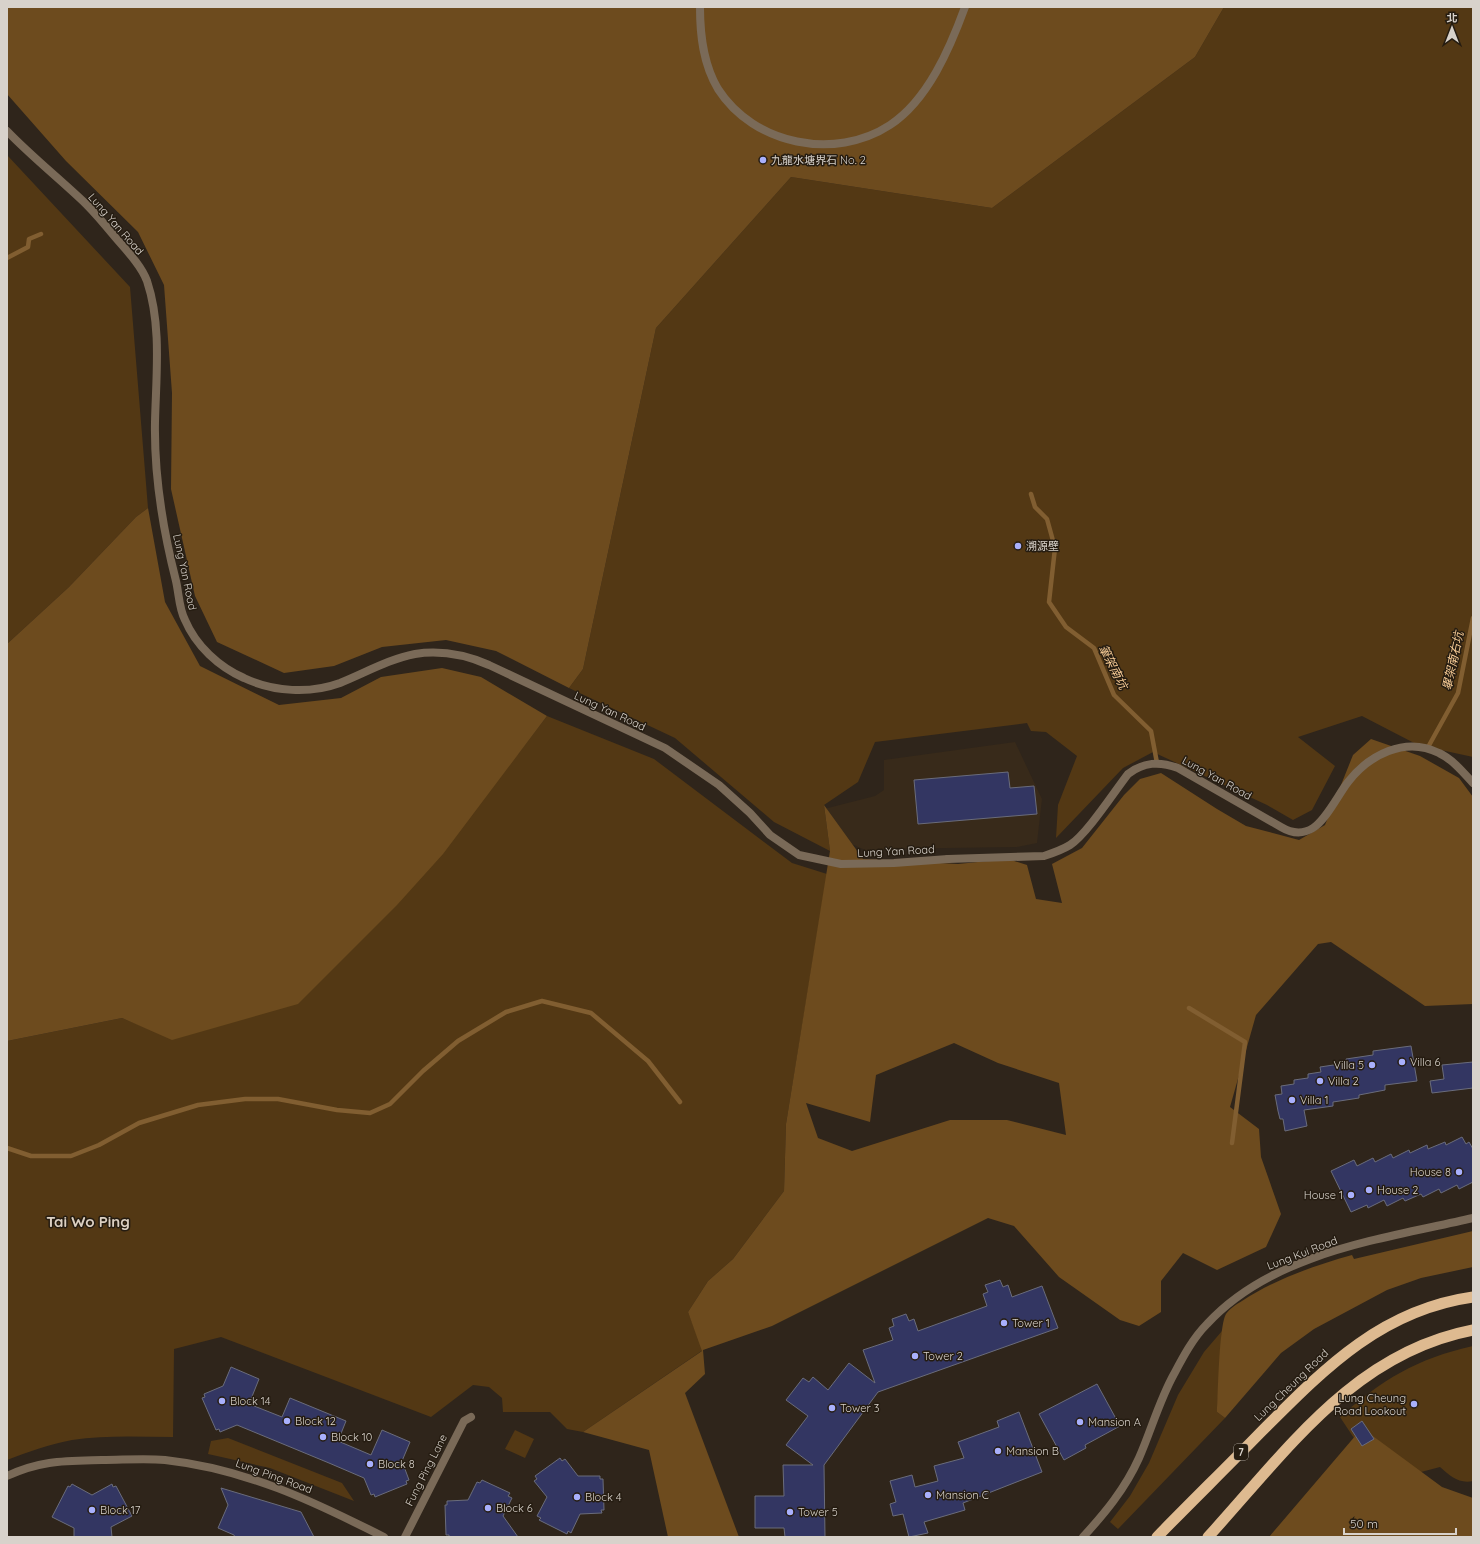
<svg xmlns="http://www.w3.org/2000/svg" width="1480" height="1544" viewBox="0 0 1480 1544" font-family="Quicksand,'Noto Sans TC',sans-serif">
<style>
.built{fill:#382a1a}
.green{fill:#533814}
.forest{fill:#6d4b1e;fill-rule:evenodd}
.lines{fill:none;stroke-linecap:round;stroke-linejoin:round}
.stream{stroke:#815e31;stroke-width:4.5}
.building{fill:#333662;stroke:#6a6c7b}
.pedestrian{stroke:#7a6a58;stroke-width:8}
.minor{stroke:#7a6a58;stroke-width:8}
.trunk{stroke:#deba90;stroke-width:11}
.poi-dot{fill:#a9b0fc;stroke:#251c11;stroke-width:1.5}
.labels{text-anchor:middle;stroke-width:3;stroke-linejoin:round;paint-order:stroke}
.shield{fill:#251c11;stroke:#a29b93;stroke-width:1}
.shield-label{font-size:10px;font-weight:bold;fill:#d8d2cb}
.poi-label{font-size:11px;fill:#d8d2cb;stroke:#251c11;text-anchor:start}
.street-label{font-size:11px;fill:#d8d2cb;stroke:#251c11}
.water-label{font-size:12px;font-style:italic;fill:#f7cb95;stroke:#251c11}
.district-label{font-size:15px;font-weight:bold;fill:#dcd0c2;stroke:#251c11}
</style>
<rect width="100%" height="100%" fill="#2f251b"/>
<path class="built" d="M 1015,742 L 1042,799 L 1037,843 L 1017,847 L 877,849 L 874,854 L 845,841 L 824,809 L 875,796 L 884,790 L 884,760 Z"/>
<g class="green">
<path d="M 1224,7 L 1473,7 L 1473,757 L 1418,745 L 1362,716 L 1298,737 L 1335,766 L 1312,810 L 1293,820 L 1267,805 L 1153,752 L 1123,768 L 1056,838 L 1058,805 L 1077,756 L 1046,732 L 1031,731 L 1027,723 L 875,742 L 858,782 L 824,805 L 830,851 L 774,822 L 675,738 L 569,688 L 583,669 L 656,328 L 791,177 L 992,208 L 1195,57 Z"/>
<path d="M 7,155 L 130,287 L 148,508 L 136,517 L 69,587 L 7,644 Z"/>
<path d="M 547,716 L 654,759 L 792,863 L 827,874 L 786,1124 L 784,1191 L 733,1259 L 708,1281 L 688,1312 L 703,1350 L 583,1432 L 567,1429 L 550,1412 L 503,1412 L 502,1398 L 489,1387 L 473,1385 L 431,1417 L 221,1337 L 174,1349 L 173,1437 C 139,1437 105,1435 72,1440 C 50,1444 28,1452 7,1460 L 7,1041 L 122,1018 L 173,1039 L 518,754 Z"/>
<path d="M 1222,1331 L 1217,1412 L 1225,1418 L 1118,1529 L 1110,1522 L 1130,1496 L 1149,1463 L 1178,1395 L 1204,1352 Z"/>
<path d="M 1473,1346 L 1473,1481 C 1459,1484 1450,1476 1440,1467 L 1383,1482 L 1340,1417 C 1383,1379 1416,1359 1473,1346 Z"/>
<path d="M 515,1430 L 534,1439 L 525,1458 L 505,1449 Z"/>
<path d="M 228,1438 L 342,1483 L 354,1501 L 270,1468 L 208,1454 L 211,1441 Z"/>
</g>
<g class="forest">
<path d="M 7,7 L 1224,7 L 1195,57 L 992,208 L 791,177 L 656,328 L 583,669 L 569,688 L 496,651 L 446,640 L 382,647 L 334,666 L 284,673 L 217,642 L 195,596 L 171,489 L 172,393 L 164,285 L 138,232 L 66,161 L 7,94 Z"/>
<path d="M 148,508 L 165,602 L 200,666 L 279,705 L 341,698 L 381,677 L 442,668 L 481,677 L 547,716 L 443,854 L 397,905 L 298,1004 L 172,1040 L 122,1018 L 7,1041 L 7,644 L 69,587 L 136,517 Z"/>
<path d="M 1371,739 L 1420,756 L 1459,778 L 1473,797 L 1473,1004 L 1425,1006 L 1331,942 L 1318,944 L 1256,1015 L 1230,1107 L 1259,1129 L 1261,1157 L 1281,1214 L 1266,1247 L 1217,1270 L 1183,1253 L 1161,1281 L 1161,1312 L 1139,1326 L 1120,1320 L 1059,1277 L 1014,1226 L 988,1218 L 772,1326 L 703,1350 L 705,1374 L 685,1393 L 739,1537 L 668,1537 L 649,1450 L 583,1432 L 702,1351 L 688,1312 L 708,1281 L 733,1259 L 784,1191 L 786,1124 L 830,851 L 824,805 L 863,859 L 958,864 L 1008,859 L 1027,865 L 1036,899 L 1062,903 L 1052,864 L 1082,848 L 1124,795 L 1140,779 L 1161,773 L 1217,809 L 1246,826 L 1299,840 L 1325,825 L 1353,755 ZM 954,1043 L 998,1063 L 1059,1083 L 1066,1135 L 1007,1120 L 950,1120 L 852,1151 L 818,1138 L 806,1103 L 870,1122 L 876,1075 Z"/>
<path d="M 1473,1231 L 1473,1267 L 1421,1278 L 1387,1290 L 1314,1329 L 1281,1353 L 1225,1418 L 1217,1412 C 1218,1395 1219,1325 1226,1314 C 1229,1309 1237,1304 1242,1301 C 1276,1279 1313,1266 1352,1255 L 1354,1259 Z"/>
<path d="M 1362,1428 L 1442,1487 L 1473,1498 L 1473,1537 L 1269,1537 Z"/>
</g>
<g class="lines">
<g class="stream">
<path d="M 7,258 L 28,247 L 29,239 L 41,234"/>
<path d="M 1031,494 L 1035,507 L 1047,519 L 1055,548 L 1049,602 L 1066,627 L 1094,648 L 1114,695 L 1151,731 L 1157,763"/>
<path d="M 1427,749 L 1458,693 L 1473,618"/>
<path d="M 1189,1008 L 1245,1042 L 1232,1143"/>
<path d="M 7,1148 L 31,1156 L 71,1156 L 99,1145 L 139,1123 L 198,1105 L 245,1099 L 278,1099 L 337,1110 L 370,1113 L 390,1104 L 423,1071 L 458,1041 L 506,1012 L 542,1001 L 591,1013 L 648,1061 L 680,1102"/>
</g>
</g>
<g class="building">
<path d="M 1008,772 L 1010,788 L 1034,786 L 1037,814 L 918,824 L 914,780 Z"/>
<path d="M 1411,1046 L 1417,1081 L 1385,1085 L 1385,1090 L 1359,1095 L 1359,1098 L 1333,1102 L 1333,1106 L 1304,1110 L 1307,1126 L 1285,1131 L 1283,1119 L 1280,1119 L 1278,1111 L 1275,1095 L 1282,1094 L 1281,1086 L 1294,1084 L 1294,1080 L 1308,1078 L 1308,1074 L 1321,1072 L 1320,1067 L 1347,1063 L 1346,1059 L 1373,1055 L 1373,1051 Z"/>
<path d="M 1473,1062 L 1473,1088 L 1432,1093 L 1430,1081 L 1444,1079 L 1442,1065 Z"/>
<path d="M 1462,1137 L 1466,1144 L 1469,1142 L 1473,1149 L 1473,1182 L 1459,1189 L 1457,1185 L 1441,1193 L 1439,1189 L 1423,1197 L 1421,1194 L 1405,1201 L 1403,1198 L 1387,1206 L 1384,1200 L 1368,1208 L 1367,1205 L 1351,1212 L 1331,1171 L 1354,1160 L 1357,1166 L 1373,1158 L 1375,1162 L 1391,1154 L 1393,1158 L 1409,1150 L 1410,1153 L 1427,1145 L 1428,1149 L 1445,1142 L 1446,1145 Z"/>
<path d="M 1000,1280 L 1003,1287 L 1008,1285 L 1012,1297 L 1042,1286 L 1058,1328 L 878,1392 L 824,1465 L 825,1537 L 785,1537 L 784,1528 L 755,1528 L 755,1496 L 784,1496 L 783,1465 L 813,1465 L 786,1445 L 808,1416 L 786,1400 L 803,1378 L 809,1382 L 813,1377 L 828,1390 L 849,1363 L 875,1383 L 863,1350 L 893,1340 L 889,1328 L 894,1326 L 892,1319 L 906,1314 L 909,1321 L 914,1319 L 918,1331 L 987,1306 L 983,1294 L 988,1292 L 985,1285 Z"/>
<path d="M 231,1367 L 259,1379 L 249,1404 L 282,1417 L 290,1398 L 346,1421 L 338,1441 L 371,1455 L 382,1430 L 410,1442 L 402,1461 L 409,1480 L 406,1481 L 407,1484 L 375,1497 L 374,1494 L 371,1495 L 364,1478 L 329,1463 L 237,1425 L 220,1432 L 219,1429 L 216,1430 L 202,1398 L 205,1397 L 204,1394 L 223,1386 Z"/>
<path d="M 1097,1384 L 1120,1426 L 1085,1445 L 1086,1448 L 1064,1460 L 1039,1414 Z"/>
<path d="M 1019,1412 L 1042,1472 L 963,1503 L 965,1510 L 924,1522 L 928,1533 L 909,1537 L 903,1514 L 893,1516 L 890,1504 L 896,1502 L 890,1481 L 912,1475 L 915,1487 L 938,1481 L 934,1466 L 964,1458 L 958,1442 L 999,1427 L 997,1421 Z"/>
<path d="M 1362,1421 L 1374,1439 L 1362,1446 L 1351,1429 Z"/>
<path d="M 560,1458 L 562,1461 L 565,1459 L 578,1476 L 600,1476 L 600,1479 L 603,1479 L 604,1510 L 601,1510 L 602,1513 L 580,1514 L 571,1533 L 568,1531 L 567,1534 L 539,1520 L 541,1518 L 537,1516 L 547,1497 L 534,1481 L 537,1479 L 535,1476 Z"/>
<path d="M 482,1480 L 510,1493 L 508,1496 L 512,1498 L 503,1516 L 518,1537 L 449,1537 L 449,1535 L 446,1535 L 445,1505 L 447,1505 L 447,1501 L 468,1500 L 477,1482 L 480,1483 Z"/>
<path d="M 72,1484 L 92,1495 L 112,1484 L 113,1487 L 116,1486 L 132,1516 L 111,1527 L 112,1537 L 74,1537 L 74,1528 L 52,1517 L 68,1486 L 70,1487 Z"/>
<path d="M 221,1488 L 301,1512 L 314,1537 L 235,1537 L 234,1535 L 218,1528 L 228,1505 Z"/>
</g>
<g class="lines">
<g class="pedestrian">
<path d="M 700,7 C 700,35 703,64 718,89 C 754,145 835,161 890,125 C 928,100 950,48 965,7"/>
<path d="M 7,131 C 32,157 60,179 86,204 C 96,214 106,226 115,237 C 126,250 141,265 147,281 C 162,326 156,376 155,422 C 154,476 163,530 176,581 C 179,594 179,609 185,620 C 196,646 219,667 244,678 C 274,692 310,694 340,683 C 365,673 389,659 415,654 C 441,650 466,655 489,665 L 665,748 L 719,785 L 750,813 L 770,835 L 799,855 L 841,864 L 894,863 L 948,859"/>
</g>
<g class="minor">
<path d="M 948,859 L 1044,856 C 1053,853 1062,850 1070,845 C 1087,834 1114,792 1128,774 C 1144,762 1159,761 1178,768 L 1281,827 C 1291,833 1302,835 1313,828 C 1326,820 1338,795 1348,782 C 1369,755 1405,736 1439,753 C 1452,759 1463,772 1473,783"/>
<path d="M 7,1476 C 41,1460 65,1461 102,1460 C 122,1460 145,1458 165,1460 C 246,1469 313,1501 384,1537"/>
<path d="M 405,1537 L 464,1421 L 471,1417"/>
<path d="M 1083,1537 C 1105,1513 1125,1489 1139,1458 C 1151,1431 1159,1401 1174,1374 C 1183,1357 1193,1338 1207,1324 C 1273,1252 1383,1239 1473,1218"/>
</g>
<g class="trunk">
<path d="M 1157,1537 C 1191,1502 1226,1468 1260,1433 C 1323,1370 1380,1310 1473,1297"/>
<path d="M 1208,1537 C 1286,1452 1353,1353 1473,1330"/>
</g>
</g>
<g class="poi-dot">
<circle cx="763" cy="160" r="4"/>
<circle cx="1018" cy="546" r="4"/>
<circle cx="1402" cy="1062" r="4"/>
<circle cx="1372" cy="1065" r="4"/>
<circle cx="1320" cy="1081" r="4"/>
<circle cx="1292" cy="1100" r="4"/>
<circle cx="1459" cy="1172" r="4"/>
<circle cx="1369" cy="1190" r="4"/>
<circle cx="1351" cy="1195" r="4"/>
<circle cx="1004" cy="1323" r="4"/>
<circle cx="915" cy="1356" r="4"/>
<circle cx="222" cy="1401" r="4"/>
<circle cx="1414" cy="1404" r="4"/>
<circle cx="832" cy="1408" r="4"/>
<circle cx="287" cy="1421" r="4"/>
<circle cx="1080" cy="1422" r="4"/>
<circle cx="323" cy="1437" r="4"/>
<circle cx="998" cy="1451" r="4"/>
<circle cx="370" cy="1464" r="4"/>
<circle cx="928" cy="1495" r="4"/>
<circle cx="577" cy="1497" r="4"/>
<circle cx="488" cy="1508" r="4"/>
<circle cx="92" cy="1510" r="4"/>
<circle cx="790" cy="1512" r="4"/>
</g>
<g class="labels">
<rect class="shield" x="1234" y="1444" width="14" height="16" rx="3"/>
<g class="shield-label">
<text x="1241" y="1456">7</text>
</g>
<g class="poi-label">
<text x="771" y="164">九龍水塘界石 No. 2</text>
<text x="1026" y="550">溯源壁</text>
<text x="1410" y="1066">Villa 6</text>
<text x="1364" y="1069" text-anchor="end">Villa 5</text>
<text x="1328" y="1085">Villa 2</text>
<text x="1300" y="1104">Villa 1</text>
<text x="1451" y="1176" text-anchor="end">House 8</text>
<text x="1377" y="1194">House 2</text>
<text x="1343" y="1199" text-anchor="end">House 1</text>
<text x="1012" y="1327">Tower 1</text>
<text x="923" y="1360">Tower 2</text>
<text x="1406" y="1402" text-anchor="end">Lung Cheung<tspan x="1406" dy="13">Road Lookout</tspan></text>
<text x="230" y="1405">Block 14</text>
<text x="840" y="1412">Tower 3</text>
<text x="295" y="1425">Block 12</text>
<text x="1088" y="1426">Mansion A</text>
<text x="331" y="1441">Block 10</text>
<text x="1006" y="1455">Mansion B</text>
<text x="378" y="1468">Block 8</text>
<text x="936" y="1499">Mansion C</text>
<text x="585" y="1501">Block 4</text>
<text x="496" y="1512">Block 6</text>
<text x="100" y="1514">Block 17</text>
<text x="798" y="1516">Tower 5</text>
</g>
<g class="street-label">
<text transform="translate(116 224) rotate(49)" y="4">Lung Yan Road</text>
<text transform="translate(185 572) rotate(78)" y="4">Lung Yan Road</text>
<text transform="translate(610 711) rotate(25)" y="4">Lung Yan Road</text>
<text transform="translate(1217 778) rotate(29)" y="4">Lung Yan Road</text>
<text transform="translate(896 851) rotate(-3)" y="4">Lung Yan Road</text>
<text transform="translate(1302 1253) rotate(-21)" y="4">Lung Kui Road</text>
<text transform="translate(1291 1385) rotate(-44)" y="4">Lung Cheung Road</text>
<text transform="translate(426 1470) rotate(-63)" y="4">Fung Ping Lane</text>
<text transform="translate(274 1476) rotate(20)" y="4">Lung Ping Road</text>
</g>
<g class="water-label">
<text transform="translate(1453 661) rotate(-78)" y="4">畢架南右坑</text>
<text transform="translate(1113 667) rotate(63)" y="4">筆架南坑</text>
</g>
<g class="district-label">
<text x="88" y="1227">Tai Wo Ping</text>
</g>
</g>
<rect width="1480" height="1544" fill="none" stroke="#d8d2cb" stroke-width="16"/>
<g transform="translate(1452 28)" stroke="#251c11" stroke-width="3" paint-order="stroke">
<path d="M0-3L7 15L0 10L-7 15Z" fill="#d8d2cb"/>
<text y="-6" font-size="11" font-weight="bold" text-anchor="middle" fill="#d8d2cb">北</text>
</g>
<path d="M1344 1528v6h112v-6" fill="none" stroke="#d8d2cb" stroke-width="2"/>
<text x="1350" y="1528" font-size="12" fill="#d8d2cb" stroke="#251c11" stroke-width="3" paint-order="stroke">50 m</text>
</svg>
